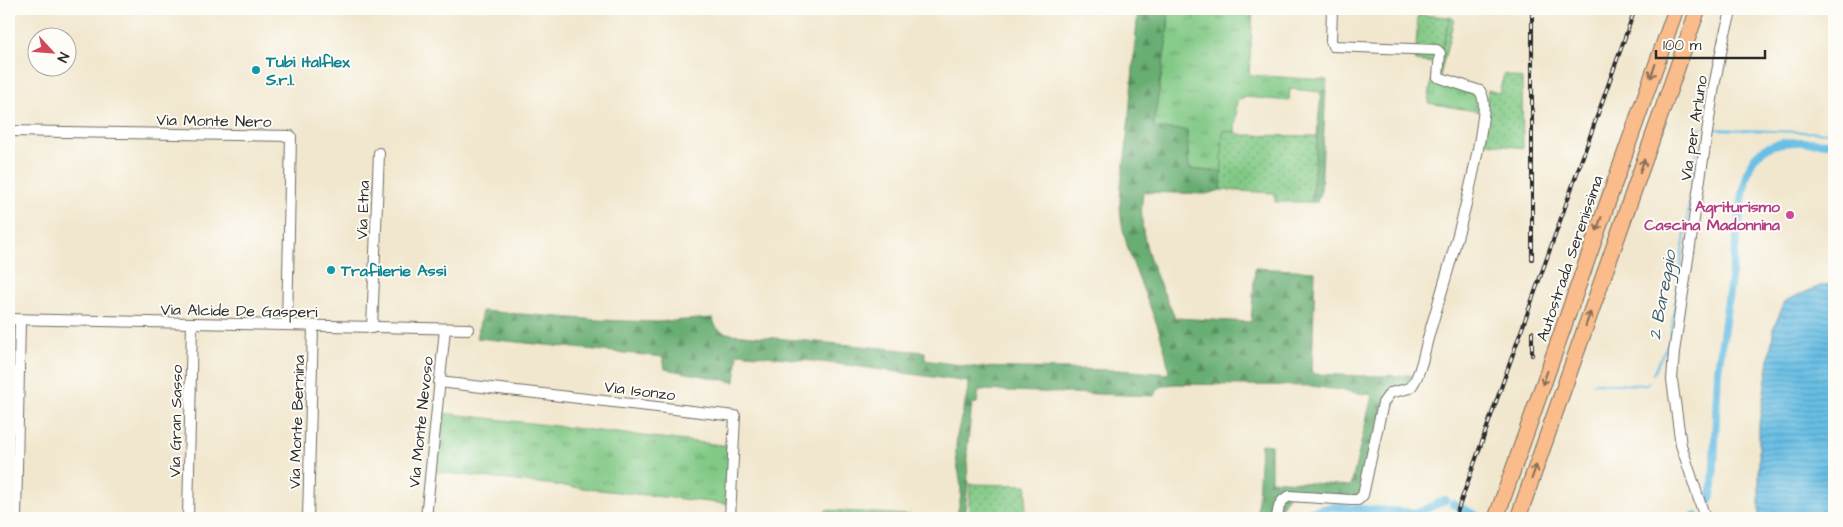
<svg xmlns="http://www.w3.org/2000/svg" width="1843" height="527" viewBox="0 0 1843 527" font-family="'Architects Daughter',sans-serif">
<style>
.grass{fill:url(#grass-tufts);stroke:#567a58}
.forest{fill:url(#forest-firs);stroke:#4a6c4e}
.garden{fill:url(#garden-dots);stroke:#567a58}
.water{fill:url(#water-rules);stroke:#497488}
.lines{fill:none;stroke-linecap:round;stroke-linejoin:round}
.stream{stroke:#67bee4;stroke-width:2}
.canal{stroke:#67bee4;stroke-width:8}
.minor-casing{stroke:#706d64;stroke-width:12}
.highway-casing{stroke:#706d64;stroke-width:17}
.minor{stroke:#fff;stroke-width:10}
.highway{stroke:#f9bc8a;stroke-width:15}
.rail-casing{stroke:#2b2b2b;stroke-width:4}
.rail{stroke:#fdfcf7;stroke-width:2;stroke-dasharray:5.5;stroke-linecap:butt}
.oneway{stroke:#886c56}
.culture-dot{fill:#0f9aa8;stroke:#fdfcf7;stroke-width:2}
.hotel-dot{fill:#d1479c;stroke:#fdfcf7;stroke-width:2}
.labels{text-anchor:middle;stroke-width:4;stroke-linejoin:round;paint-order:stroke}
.culture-label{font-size:16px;font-weight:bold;fill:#0d838f;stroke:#fdfcf7;text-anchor:start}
.street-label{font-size:16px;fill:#2b2b2b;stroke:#fdfcf7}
.hotel-label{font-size:16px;font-weight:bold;fill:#b23c85;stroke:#fdfcf7;text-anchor:end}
.water-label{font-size:18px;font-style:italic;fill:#405e6c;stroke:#fdfcf7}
</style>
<defs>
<pattern id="grass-tufts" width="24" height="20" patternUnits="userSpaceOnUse" patternTransform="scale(1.25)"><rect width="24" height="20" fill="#81c985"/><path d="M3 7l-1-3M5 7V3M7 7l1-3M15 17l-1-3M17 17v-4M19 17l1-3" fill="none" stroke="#6aa36d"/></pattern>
<pattern id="forest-firs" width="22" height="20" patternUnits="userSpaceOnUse" patternTransform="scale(1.25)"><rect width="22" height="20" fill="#68ad72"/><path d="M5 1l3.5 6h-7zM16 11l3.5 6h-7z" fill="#568d5e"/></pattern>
<pattern id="garden-dots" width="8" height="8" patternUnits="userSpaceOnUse" patternTransform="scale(1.25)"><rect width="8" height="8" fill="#81c985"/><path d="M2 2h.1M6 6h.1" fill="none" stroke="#6aa36d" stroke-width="1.8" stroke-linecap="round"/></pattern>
<pattern id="water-rules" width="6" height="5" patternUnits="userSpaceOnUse" patternTransform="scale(1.25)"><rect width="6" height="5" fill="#67bee4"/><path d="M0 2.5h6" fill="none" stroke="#559bb9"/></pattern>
</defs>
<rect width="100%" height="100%" fill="#fdfcf7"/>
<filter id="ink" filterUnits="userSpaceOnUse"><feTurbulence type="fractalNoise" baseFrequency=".02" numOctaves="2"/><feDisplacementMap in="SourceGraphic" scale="10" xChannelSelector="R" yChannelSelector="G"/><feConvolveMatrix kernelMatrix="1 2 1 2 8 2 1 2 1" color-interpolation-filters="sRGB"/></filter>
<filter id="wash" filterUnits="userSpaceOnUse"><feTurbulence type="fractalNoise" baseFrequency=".0096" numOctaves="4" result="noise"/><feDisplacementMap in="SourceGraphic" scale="20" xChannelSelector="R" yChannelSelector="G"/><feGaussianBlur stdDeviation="1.12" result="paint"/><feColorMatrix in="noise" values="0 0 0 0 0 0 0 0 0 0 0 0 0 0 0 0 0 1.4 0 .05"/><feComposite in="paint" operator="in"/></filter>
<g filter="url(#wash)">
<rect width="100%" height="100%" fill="#f1e7ce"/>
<g class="grass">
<path d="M 1169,9 L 1253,9 L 1249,75 L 1327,80 L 1326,88 L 1321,92 L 1290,89 L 1289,101 L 1245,97 L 1237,100 L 1235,132 L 1223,131 L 1222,172 L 1189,169 L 1153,129 L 1167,38 Z"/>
<path d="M 1450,17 L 1454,19 L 1440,76 L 1438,74 L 1442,48 Z"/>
<path d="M 1416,51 L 1437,55 L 1434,80 L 1476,91 L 1481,112 L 1428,103 L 1434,63 L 1415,61 Z"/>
<path d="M 442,413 L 731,446 L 727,504 L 436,472 Z"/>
<path d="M 826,510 L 956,518 L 962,518 L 825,518 Z"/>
</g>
<g class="forest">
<path d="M 1138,9 L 1169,9 L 1167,38 L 1153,128 L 1187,130 L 1189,169 L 1222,172 L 1221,190 L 1206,194 L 1143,192 C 1142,201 1141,211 1142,220 C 1144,254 1162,288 1175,318 L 1251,322 L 1255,268 L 1315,271 L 1312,374 L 1368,376 L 1412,375 L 1411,383 L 1387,393 L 1359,497 L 1289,494 L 1276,518 L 1257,518 L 1261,444 L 1271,445 L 1271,480 L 1351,486 L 1372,395 L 1312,386 L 1174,384 C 1164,386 1157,386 1154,396 L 979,390 L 977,403 L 972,404 L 967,452 L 968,484 L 964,518 L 956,518 C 958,509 961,500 961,491 C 961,476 955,463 956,448 C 956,424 968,405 968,382 L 847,365 L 738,353 L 735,382 L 665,369 L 663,357 L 477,338 L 482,311 L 599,320 L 656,322 L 713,318 C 715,330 721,332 732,334 L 925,352 L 925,360 L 974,367 L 1118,370 L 1169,374 C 1163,319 1129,273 1121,218 C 1118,195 1123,172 1126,150 C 1130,103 1134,56 1138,9 Z"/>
<path d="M 1326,88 L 1321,190 L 1317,202 L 1311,202 L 1321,92 Z"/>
</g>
<g class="garden">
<path d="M 1418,15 L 1450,17 L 1442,48 L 1416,47 Z"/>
<path d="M 1504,74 L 1522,79 L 1523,148 L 1481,142 L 1488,90 L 1499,93 Z"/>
<path d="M 1223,131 L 1235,132 L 1243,135 L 1317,136 L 1311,202 L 1275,202 L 1275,193 L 1221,190 Z"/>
<path d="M 970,484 L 1027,485 L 1025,518 L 968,518 Z"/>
</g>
<path class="water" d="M 1834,284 L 1834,518 L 1759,518 L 1759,424 L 1774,327 L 1785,301 L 1822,285 Z"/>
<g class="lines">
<g class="stream">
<path d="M 1714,129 L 1834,133"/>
<path d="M 1653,374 L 1670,339 L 1700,128 L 1701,128"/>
<path d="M 1593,383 L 1644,385 L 1649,382"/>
</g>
<g class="canal">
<path d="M 1709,502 L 1713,487 L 1718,370 L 1743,194 C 1745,183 1747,170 1753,160 C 1769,135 1809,143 1834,143"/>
<path d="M 1453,504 L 1477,516"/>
<path d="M 1300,518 L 1310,512 L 1332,507 L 1418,513 L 1445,500"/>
<path d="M 1692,518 L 1696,516"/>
</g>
</g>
</g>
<g filter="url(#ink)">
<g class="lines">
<defs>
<g id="minor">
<path d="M 9,131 L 291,136 L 287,325"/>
<path d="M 9,319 L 468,329"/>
<path d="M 372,328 L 379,153"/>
<path d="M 439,382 L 735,416 L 730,518"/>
<path d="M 16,518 L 20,320"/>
<path d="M 188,518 L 192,323"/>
<path d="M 308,518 L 313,326"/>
<path d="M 426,518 L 445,329"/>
<path d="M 1277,518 C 1278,508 1279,500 1290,496 L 1351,500 L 1358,500 L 1363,495 L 1383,403 L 1390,393 L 1410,388 C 1421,376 1425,347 1430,331 C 1450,263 1474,187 1483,117 C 1484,108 1485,99 1480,91 L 1438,77 L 1440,53 L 1437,50 L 1333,46 L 1331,41 L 1332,9"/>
<path d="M 1705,518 L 1681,445 L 1672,380 L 1674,352 L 1714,86 L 1725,33 L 1732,9"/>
</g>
<g id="highway">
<path d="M 1496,518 L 1676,9"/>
<path d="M 1518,518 L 1698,9"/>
</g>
</defs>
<use href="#minor" class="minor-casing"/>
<use href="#highway" class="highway-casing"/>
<use href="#minor" class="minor"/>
<use href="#highway" class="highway"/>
<defs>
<g id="rail">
<path d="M 1532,259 L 1532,9"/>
<path d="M 1532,332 L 1532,355"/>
<path d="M 1455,518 L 1635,9"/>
</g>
</defs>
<use href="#rail" class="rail-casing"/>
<use href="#rail" class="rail"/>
</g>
<defs><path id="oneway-shaft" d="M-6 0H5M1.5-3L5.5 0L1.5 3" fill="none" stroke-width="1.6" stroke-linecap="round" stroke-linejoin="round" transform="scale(1.25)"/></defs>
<g class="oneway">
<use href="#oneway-shaft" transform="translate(1653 71) rotate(109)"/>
<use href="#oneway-shaft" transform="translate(1642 166) rotate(-71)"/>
<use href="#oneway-shaft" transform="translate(1599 224) rotate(109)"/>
<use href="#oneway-shaft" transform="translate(1588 319) rotate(-71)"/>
<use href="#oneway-shaft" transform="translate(1545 378) rotate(109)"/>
<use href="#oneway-shaft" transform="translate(1534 472) rotate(-71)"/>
</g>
</g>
<g class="culture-dot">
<circle cx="256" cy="70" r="5"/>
<circle cx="331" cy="270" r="5"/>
</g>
<circle class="hotel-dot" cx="1790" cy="215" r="5"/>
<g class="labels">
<g class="culture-label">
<text x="266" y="67">Tubi Italflex<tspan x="266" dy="18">S.r.l.</tspan></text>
<text x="341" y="276">Trafilerie Assi</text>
</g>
<g class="street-label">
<text transform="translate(214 120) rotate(1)" y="6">Via Monte Nero</text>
<text transform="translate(1693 128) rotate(-81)" y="6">Via per Arluno</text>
<text transform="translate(362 210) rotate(-88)" y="6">Via Etna</text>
<text transform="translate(1569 258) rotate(-71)" y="6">Autostrada Serenissima</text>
<text transform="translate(239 310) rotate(1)" y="6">Via Alcide De Gasperi</text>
<text transform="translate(640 390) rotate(7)" y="6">Via Isonzo</text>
<text transform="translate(175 421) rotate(-89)" y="6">Via Gran Sasso</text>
<text transform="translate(296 422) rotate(-88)" y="6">Via Monte Bernina</text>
<text transform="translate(420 422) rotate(-84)" y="6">Via Monte Nevoso</text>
</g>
<g class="hotel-label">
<text x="1780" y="212">Agriturismo<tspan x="1780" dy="18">Cascina Madonnina</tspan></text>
</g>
<g class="water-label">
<text transform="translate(1662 295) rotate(-80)" y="6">2 Bareggio</text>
</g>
</g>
<rect width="1843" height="527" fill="none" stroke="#fdfcf7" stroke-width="30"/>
<g transform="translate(52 52) rotate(116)"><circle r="24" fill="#fdfcf7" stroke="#a9a8a5"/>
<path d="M0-4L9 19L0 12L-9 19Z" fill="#d1495b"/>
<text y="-8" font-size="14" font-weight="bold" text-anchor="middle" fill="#2b2b2b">N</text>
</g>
<path d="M1656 50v8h109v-8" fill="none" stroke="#2b2b2b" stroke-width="2.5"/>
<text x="1663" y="50" font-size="15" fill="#2b2b2b" stroke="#fdfcf7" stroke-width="4" paint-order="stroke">100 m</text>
</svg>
